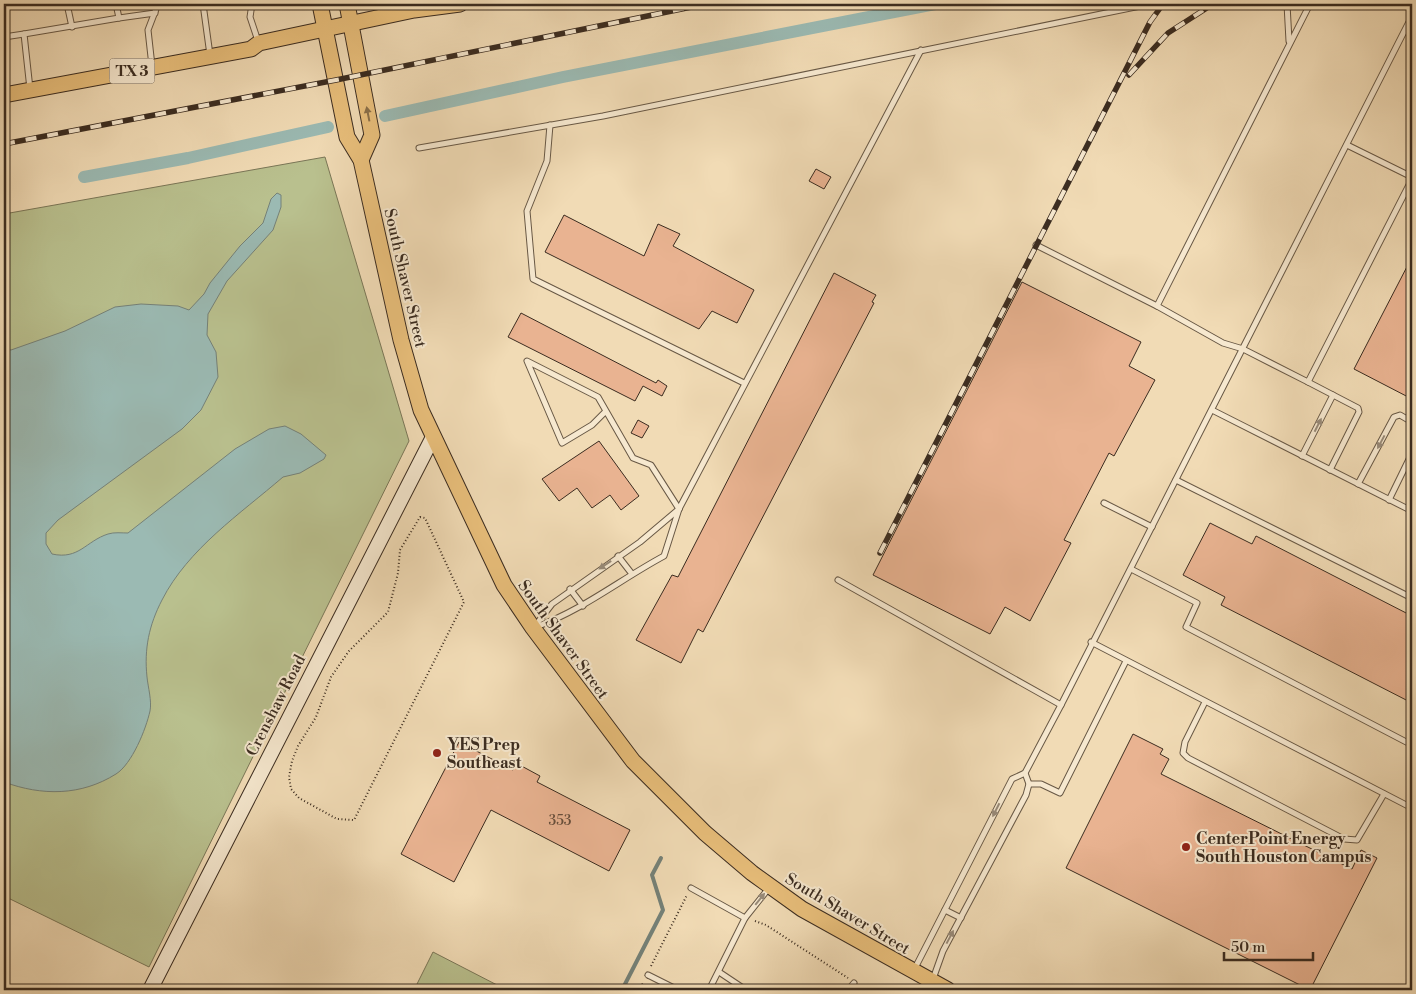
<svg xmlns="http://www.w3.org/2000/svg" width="1416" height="994" viewBox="0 0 1416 994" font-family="'Libre Bodoni',serif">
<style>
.green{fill:#b9c08e;stroke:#7a7657}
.water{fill:#9bbab3;stroke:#758178}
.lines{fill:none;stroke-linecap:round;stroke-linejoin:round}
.stream{stroke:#758178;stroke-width:4}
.canal{stroke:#9bbab3;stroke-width:12}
.building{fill:#e9b391;stroke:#3b2c20}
.service-casing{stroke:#685845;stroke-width:7}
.secondary-casing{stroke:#3b2c20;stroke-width:16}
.primary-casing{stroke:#3b2c20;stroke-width:17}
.path{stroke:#3b2c20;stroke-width:2;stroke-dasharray:1 2.5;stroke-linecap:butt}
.service{stroke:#f6e8cf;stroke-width:5}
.secondary{stroke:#f6e8cf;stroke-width:14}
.primary{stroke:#e8be7a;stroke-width:15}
.rail-casing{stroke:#3b2c20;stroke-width:5.5}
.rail{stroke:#f6e8cf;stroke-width:4;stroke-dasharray:11;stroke-linecap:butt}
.oneway{fill:#896e48}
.oneway2{fill:#988a78}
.poi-dot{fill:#8f2418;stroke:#f6e8cf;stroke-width:2}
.labels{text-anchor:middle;stroke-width:4;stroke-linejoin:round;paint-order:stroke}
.number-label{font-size:14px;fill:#664e3c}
.shield{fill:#f6e8cf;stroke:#736454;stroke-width:1}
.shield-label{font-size:15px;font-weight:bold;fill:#3b2c20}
.street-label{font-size:16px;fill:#3b2c20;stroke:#f6e8cf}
.poi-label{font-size:16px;font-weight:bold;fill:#3b2c20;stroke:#f6e8cf;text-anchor:start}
</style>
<rect width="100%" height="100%" fill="#f1dbb5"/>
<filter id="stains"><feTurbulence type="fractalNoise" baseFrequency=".004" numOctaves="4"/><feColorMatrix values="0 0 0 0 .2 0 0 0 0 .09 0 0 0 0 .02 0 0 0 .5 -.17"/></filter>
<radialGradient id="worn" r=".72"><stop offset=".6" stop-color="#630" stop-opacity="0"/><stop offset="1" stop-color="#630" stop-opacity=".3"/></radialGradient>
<g class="green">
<path d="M 325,157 L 409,441 L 149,967 L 4,896 L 4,214 Z"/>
<path d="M 433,952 L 499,986 L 497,990 L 414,990 Z"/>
</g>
<path class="water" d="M 277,193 L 281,195 L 281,207 L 273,230 L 227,281 L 208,314 L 207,335 L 216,352 L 218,377 L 201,410 L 182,429 L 58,520 L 46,533 L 46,544 L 52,554 C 79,560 86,541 108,534 C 114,532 122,533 128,533 L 235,449 L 269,429 L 285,426 L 301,434 L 326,455 L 324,459 L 300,473 L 283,477 C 240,514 188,549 162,600 C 149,625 144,649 147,677 C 148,687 152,701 150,711 C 146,729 132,764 116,774 C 81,796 42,796 4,782 L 4,349 L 11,350 L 65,331 L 115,307 L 141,304 L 178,306 L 189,310 L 204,294 L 210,283 L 240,246 L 263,223 L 271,199 Z"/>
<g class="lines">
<path class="stream" d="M 622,990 L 663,910 L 652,875 L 661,858"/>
<g class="canal">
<path d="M 385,116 L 563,77 L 935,4"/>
<path d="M 84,177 L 188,158 L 328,127"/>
</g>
</g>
<g class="building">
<path d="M 816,169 L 831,177 L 824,189 L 809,181 Z"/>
<path d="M 564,215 L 644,256 L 658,224 L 680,234 L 673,246 L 754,290 L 737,323 L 712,311 L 699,329 L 545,252 Z"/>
<path d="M 1412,257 L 1412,399 L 1354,369 Z"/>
<path d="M 834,273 L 876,295 L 872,302 L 874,303 L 703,632 L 698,629 L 681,663 L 636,640 L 672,575 L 678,577 Z"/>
<path d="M 1022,282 L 1141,342 L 1129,366 L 1155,380 L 1114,456 L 1109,453 L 1064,540 L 1071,543 L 1030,621 L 1005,607 L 990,634 L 873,575 Z"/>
<path d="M 521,313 L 656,383 L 658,380 L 667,386 L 662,396 L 643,386 L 635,401 L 508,337 Z"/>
<path d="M 638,420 L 649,426 L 642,438 L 631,433 Z"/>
<path d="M 599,441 L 639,496 L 621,510 L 610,495 L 592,508 L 577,488 L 559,501 L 542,479 Z"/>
<path d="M 1210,523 L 1252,544 L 1256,536 L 1412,616 L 1412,703 L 1221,605 L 1225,597 L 1183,575 Z"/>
<path d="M 1133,734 L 1163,749 L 1160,754 L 1169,759 L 1161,774 L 1352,869 L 1361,850 L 1377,858 L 1310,990 L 1066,868 Z"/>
<path d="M 459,742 L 513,770 L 516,763 L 540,776 L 537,782 L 630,830 L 609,871 L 491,810 L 454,882 L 401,854 Z"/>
</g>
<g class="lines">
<defs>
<g id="service">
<path d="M 67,4 L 72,27"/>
<path d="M 203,4 L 210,55"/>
<path d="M 252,4 L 250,17 L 258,41"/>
<path d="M 1287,4 L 1289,41"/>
<path d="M 1310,4 L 1157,306 L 1223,343 L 1243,349 L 1308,382 L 1412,179"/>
<path d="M 119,18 L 155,13"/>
<path d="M 4,37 L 24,34"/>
<path d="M 152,66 L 148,30 L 158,4"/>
<path d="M 30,89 L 24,34 L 119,18 L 116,4"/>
<path d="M 550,125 L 547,161 L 527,211 L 533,279 L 744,383"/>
<path d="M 1347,145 L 1412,177"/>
<path d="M 419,148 L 603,116 L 1150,4"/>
<path d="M 1036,245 L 1157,306"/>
<path d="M 1308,382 L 1358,408 L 1359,412 L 1330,470"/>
<path d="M 1212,410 L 1412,511"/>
<path d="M 606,411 L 592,425 L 562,443 L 527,361 L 598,397 L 633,458 L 651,465 L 679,509"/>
<path d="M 1302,456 L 1333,395"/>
<path d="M 1176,480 L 1412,598"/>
<path d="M 1358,484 L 1394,417 L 1400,415 L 1412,422"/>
<path d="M 1389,500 L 1412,453"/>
<path d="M 1104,503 L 1152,527"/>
<path d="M 618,556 L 632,574"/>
<path d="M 1131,569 L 1197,603 L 1186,627 L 1412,745"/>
<path d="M 838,580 L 1061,705"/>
<path d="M 570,589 L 583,606"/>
<path d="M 535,626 L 552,604 L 640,542 L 679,509"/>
<path d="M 536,627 C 583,610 621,579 664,556 L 679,509 L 921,50"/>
<path d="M 1091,642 L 1412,808"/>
<path d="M 1205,702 L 1185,742 L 1183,753 L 1188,758 L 1344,839 L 1357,840 L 1384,794"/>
<path d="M 1029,784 L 1041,784 L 1060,793 L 1126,661"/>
<path d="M 691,888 L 745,918"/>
<path d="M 945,910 L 961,918"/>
<path d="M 914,970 L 1012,779 L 1025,773 L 1061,705 L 1412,16"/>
<path d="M 719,972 L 746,990"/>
<path d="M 648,975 L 678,990"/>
<path d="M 933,979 L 943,951 L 1026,795 L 1029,784 L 1025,773"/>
<path d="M 709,990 L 745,918 L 769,888"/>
<path d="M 848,990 L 854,983"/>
</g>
<path id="secondary" d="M 150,990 L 433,437"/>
<g id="primary">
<path d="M 320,4 L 347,137 L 361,160 L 401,340 L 421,410 L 504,585 L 533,628 L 633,761 L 705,833 L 752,873 L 802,909 L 948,990"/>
<path d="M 347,4 L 372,135 L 361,160"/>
<path d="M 4,95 L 251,49 L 259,43 L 414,10 L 460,4"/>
</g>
</defs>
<use href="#service" class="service-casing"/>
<use href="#secondary" class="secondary-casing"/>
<use href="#primary" class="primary-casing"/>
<g class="path">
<path d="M 420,517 L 425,518 L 464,602 L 354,820 L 337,819 L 299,798 L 291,789 L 289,777 L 292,761 L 298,746 L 316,717 L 331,677 L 349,651 L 388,612 L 398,573 L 400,550 Z"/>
<path d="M 755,921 L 766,925 L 848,978"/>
<path d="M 651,966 L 687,895"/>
<path d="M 860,987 L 866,990"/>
<path d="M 638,990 L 644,982"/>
</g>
<use href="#service" class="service"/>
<use href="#secondary" class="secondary"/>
<use href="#primary" class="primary"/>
<defs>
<g id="rail">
<path d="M 1129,75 L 1168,33 L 1213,4"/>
<path d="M 4,144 L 336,80 L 706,4"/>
<path d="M 880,553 L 1150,22 L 1163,4"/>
</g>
</defs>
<use href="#rail" class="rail-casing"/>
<use href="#rail" class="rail"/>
</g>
<defs><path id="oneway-solid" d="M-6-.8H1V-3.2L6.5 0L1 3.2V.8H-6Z" transform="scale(1.25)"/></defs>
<use class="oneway" href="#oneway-solid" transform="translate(368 114) rotate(-101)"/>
<g class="oneway2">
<use href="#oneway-solid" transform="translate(1318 425) rotate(-63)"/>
<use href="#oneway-solid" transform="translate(1381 442) rotate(118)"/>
<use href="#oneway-solid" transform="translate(605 565) rotate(146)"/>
<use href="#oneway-solid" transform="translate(996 810) rotate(117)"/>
<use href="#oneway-solid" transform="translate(760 899) rotate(-51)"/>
<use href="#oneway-solid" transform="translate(950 937) rotate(-62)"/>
</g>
<g class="poi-dot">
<circle cx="437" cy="753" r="5"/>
<circle cx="1186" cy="847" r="5"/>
</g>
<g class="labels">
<g class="number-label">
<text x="560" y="825">353</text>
</g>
<rect class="shield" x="109.5" y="58.5" width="45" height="25" rx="4"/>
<g class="shield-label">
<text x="132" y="76">TX 3</text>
</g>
<g class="street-label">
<text transform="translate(406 278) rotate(77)" y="6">South Shaver Street</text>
<text transform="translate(564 639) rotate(54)" y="6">South Shaver Street</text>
<text transform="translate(275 705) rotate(-63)" y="6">Crenshaw Road</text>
<text transform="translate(848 913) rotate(31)" y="6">South Shaver Street</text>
</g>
<g class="poi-label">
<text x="447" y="750">YES Prep<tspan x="447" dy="18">Southeast</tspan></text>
<text x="1196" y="844">CenterPoint Energy<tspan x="1196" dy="18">South Houston Campus</tspan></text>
</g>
</g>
<rect width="1416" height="994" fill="none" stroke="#f1dbb5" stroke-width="20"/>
<rect x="5" y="5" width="1406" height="984" fill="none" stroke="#3b2c20" stroke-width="2.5"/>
<rect x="10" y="10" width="1396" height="974" fill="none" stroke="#3b2c20"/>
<path d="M1224 952v8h89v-8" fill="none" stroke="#3b2c20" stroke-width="2.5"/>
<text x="1231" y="952" font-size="15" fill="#3b2c20" stroke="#f6e8cf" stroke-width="4" paint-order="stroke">50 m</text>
<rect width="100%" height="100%" filter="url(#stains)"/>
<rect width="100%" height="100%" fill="url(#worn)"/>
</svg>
